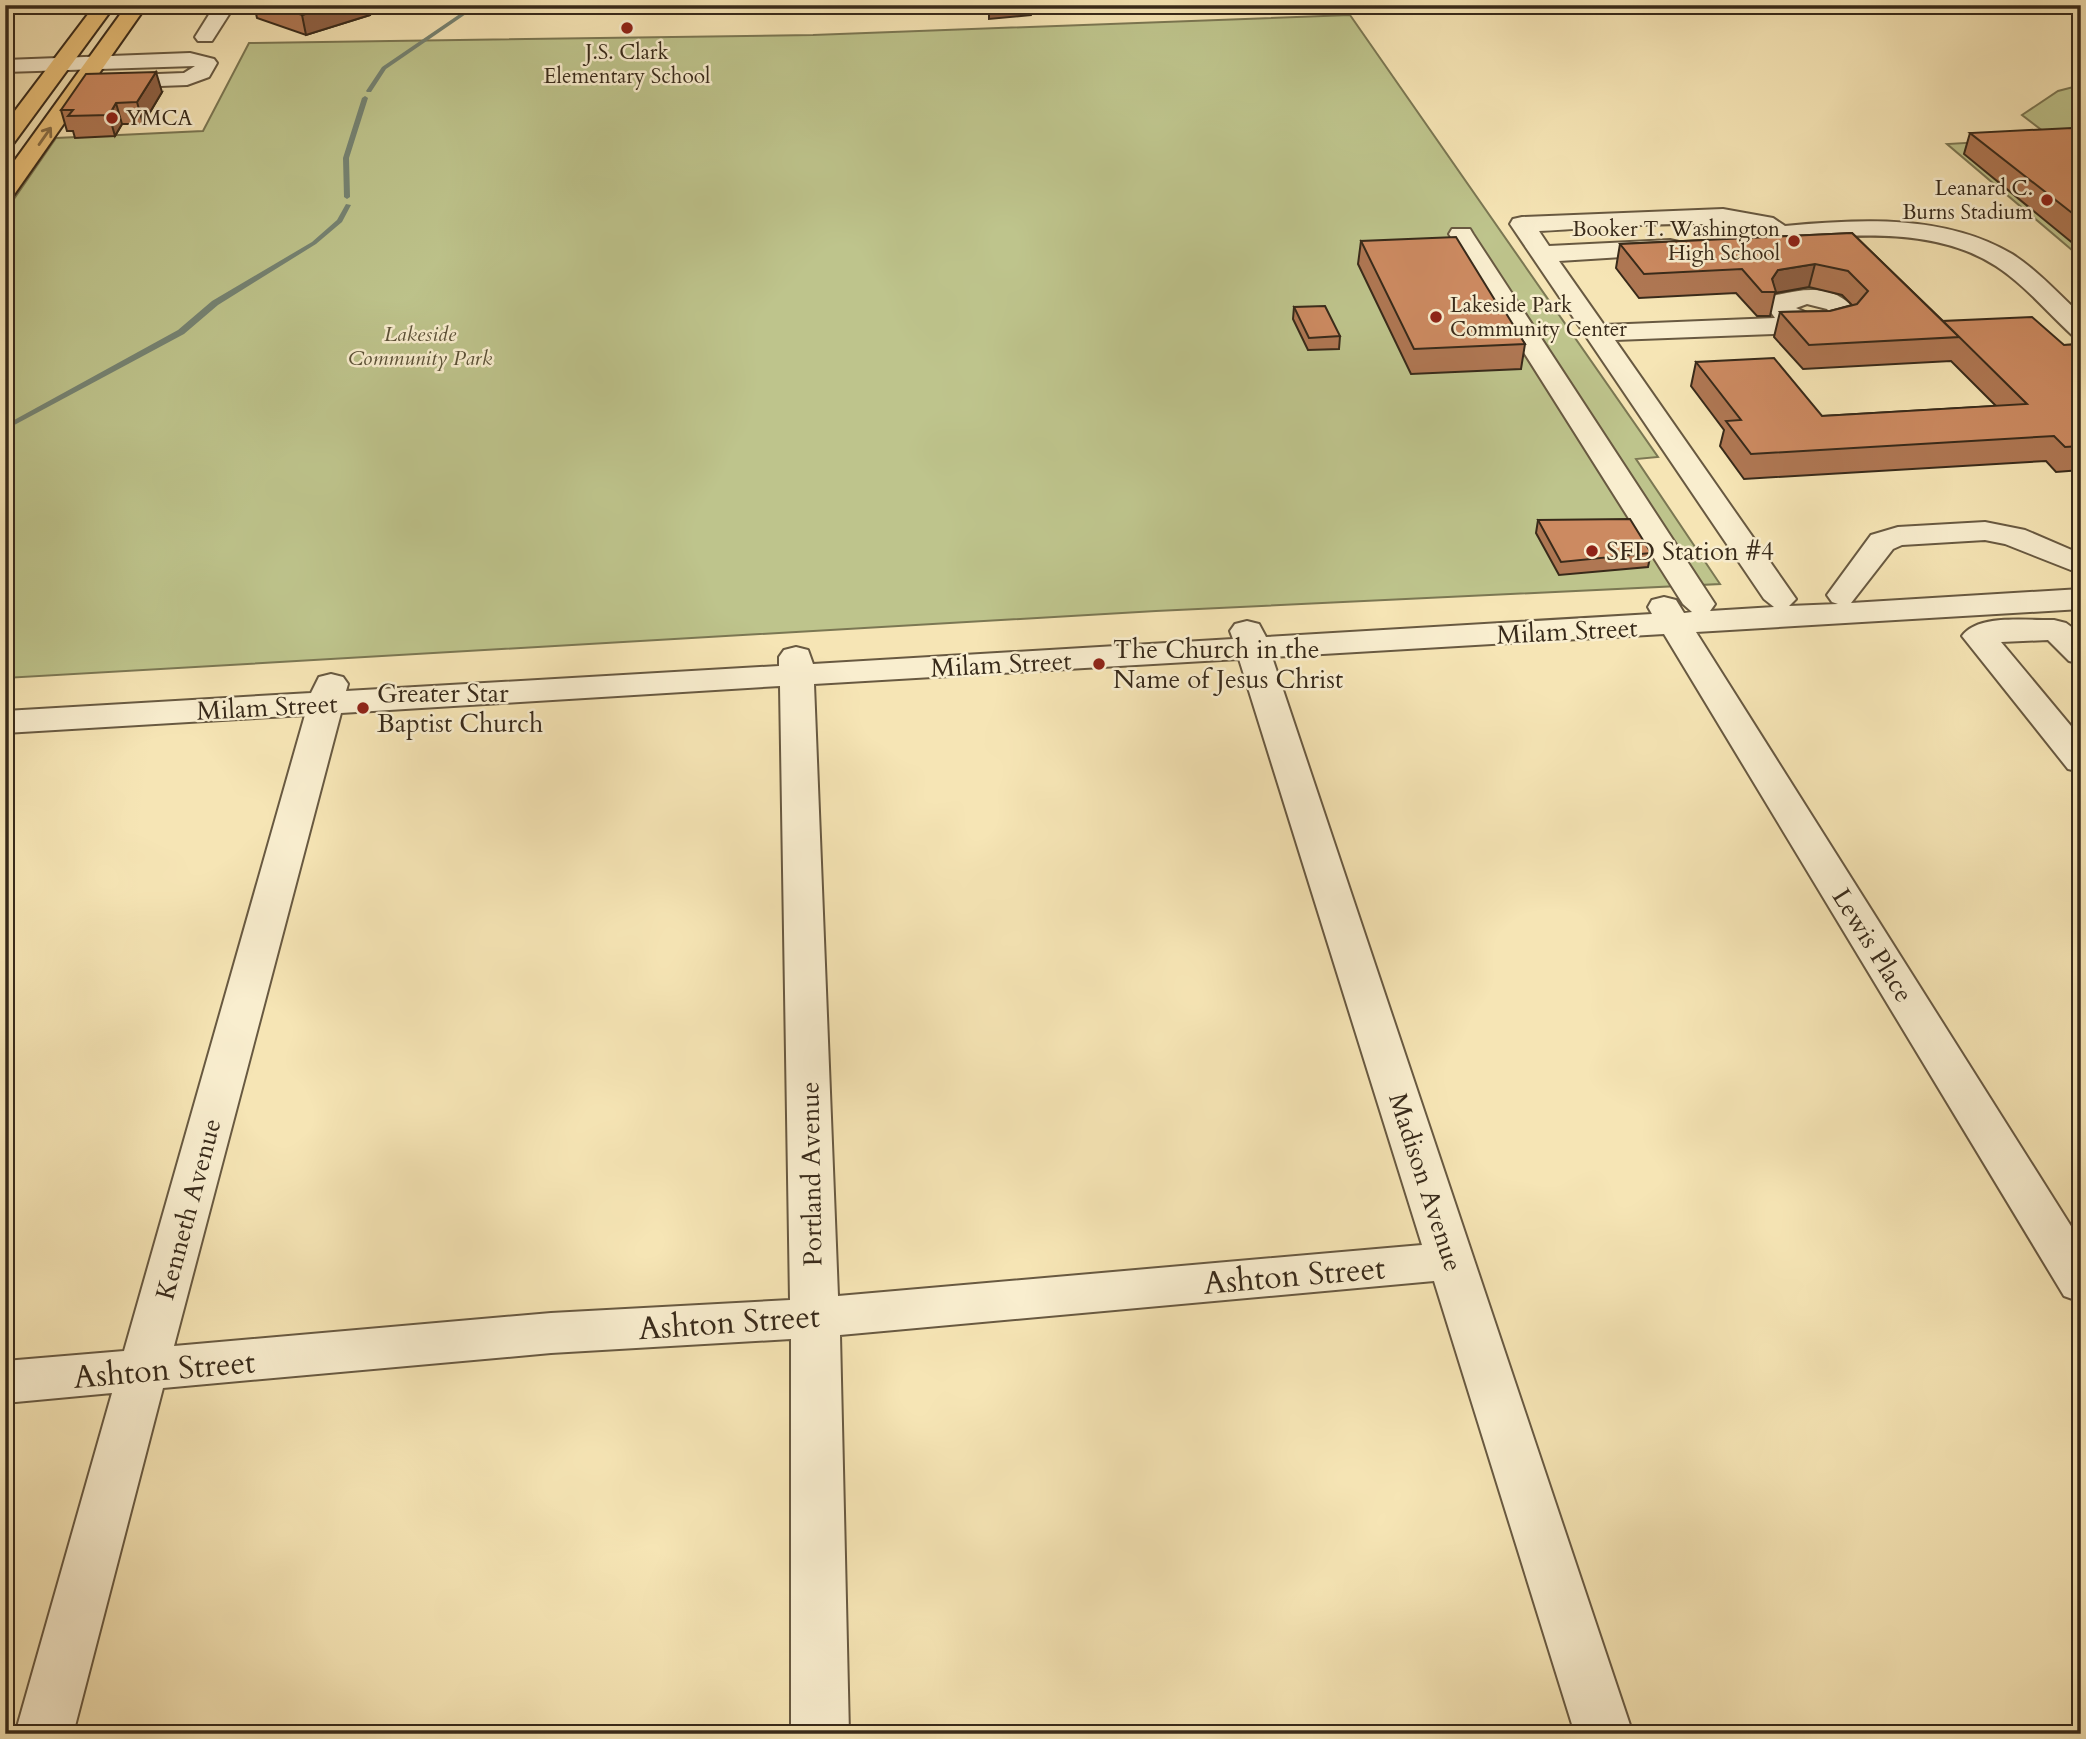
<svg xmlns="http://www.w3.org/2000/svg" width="2086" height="1739" viewBox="0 0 2086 1739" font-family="Cardo,serif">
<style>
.green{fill:#bec48c;stroke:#7b7753;stroke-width:2}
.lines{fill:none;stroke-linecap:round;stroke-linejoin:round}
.stream{fill:#758373;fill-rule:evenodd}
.minor-casing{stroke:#685941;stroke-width:4}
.major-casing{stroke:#382a1a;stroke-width:4}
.minor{fill:#f9eecf;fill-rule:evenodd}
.major{fill:#ebc27a;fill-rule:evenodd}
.wall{fill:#af7753;stroke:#382a1a;stroke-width:2}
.shaded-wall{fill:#8f6144;stroke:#382a1a;stroke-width:2}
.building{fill:#cc8a61;stroke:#382a1a;stroke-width:2}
.oneway{stroke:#896e45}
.poi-dot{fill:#8f2418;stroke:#f9eecf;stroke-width:2.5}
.labels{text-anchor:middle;stroke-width:5;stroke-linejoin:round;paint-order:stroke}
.far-poi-label{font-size:21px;fill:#382a1a;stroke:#f9eecf;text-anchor:start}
.far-park-label{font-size:21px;font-style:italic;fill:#5a5036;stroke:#f9eecf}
.poi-label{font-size:26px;fill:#382a1a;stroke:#f9eecf;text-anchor:start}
.street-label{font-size:26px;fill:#382a1a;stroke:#f9eecf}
.near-street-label{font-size:32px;fill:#382a1a;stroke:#f9eecf}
</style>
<rect width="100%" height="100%" fill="#f6e5b5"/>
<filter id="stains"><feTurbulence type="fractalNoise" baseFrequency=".00286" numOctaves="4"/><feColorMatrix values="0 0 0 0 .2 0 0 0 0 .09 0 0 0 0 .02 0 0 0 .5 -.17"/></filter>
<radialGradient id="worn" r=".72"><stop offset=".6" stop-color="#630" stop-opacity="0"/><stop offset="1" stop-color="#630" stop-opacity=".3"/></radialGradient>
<g class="green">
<path d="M 1350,15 L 1658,457 L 1636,459 L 1720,584 L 1156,611 L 5,678 L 5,212 L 56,138 L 203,131 L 249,43 L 813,35 Z"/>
<path d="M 2081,85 L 2081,256 L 2079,256 L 1947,144 L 2052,138 L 2022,115 L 2058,91 Z"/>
</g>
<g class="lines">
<g class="stream">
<path d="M 473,5 L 479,5 L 386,69 L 371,92 L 367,92 L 366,91 L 382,67 Z"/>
<path d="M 2067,5 L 2081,6 L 2081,10 L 2067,6 Z"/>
<path d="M 365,96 L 368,98 L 349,158 L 350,197 L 347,199 L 344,197 L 343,158 L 362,98 Z"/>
<path d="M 346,204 L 351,205 L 342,222 L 316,244 L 218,305 L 184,334 L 5,430 L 5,425 L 178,330 L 212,301 L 312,242 L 337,220 Z"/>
</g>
<defs>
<g id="minor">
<path d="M 215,5 L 235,5 L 212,41 L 198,41 L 195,37 Z"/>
<path d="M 190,53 L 214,59 L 217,63 L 209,77 L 187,85 L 106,88 L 95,82 L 106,76 L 184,73 L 195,66 L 5,72 L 5,60 Z"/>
<path d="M 1723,209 L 1773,218 L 1785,226 C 1859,219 1945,214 2012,254 C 2037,270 2059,294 2081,315 L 2081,337 L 2072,335 C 2047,312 2024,284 1996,266 C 1937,228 1857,234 1791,240 L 1787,247 C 1768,252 1741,254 1722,249 L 1719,244 L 1722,239 L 1766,235 C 1735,214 1584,229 1539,231 L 1549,246 L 1670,240 L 1679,242 L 1682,247 L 1679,252 L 1670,254 L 1559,261 L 1604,325 L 1775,318 L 1770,311 L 1769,302 L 1773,296 C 1806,288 1837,283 1859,315 L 1849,326 L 1824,332 L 1615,340 L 1796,599 L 1789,606 L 1838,604 L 1832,602 L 1827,595 L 1871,535 L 1898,527 L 1985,522 L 2025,530 L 2081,554 L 2081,574 L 2005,544 L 1985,540 L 1902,545 L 1893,549 L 1851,603 L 2081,589 L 2081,609 L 1696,632 L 2081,1242 L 2081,1302 L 2064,1296 L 1664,634 L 1272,657 L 1633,1734 L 1575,1734 L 1434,1281 L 840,1335 L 849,1734 L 791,1734 L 791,1339 L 551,1353 L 163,1388 L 73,1734 L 15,1734 L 112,1393 L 5,1403 L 5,1361 L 124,1351 L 305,715 L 5,733 L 5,711 L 311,693 L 319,677 L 331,674 L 343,677 L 348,684 L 346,691 L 779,666 L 779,657 L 784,650 L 796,647 L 808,650 L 813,664 L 1233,639 L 1230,631 L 1235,624 L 1247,621 L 1259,624 L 1266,637 L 1652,614 L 1648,607 L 1652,600 L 1664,597 L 1676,600 L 1684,613 L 1692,612 L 1683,604 L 1449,234 L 1452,229 L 1470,229 L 1473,234 L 1715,604 L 1710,611 L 1774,607 L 1764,599 L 1510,224 L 1513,219 L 1522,217 ZM 1807,304 L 1827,309 L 1831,314 L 1814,316 L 1796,308 ZM 1239,659 L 1422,1245 L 838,1296 L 814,684 ZM 780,686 L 790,1300 L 551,1313 L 174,1346 L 341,713 Z"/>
<path d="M 2054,620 L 2066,623 L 2081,634 L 2081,664 L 2069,661 L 2048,640 L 2001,642 L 2081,738 L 2081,772 L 2068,769 L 1962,636 C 1979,613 2028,621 2054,620 Z"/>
</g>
<g id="major">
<path d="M 95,5 L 115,5 L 13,144 L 5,146 L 5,124 Z"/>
<path d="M 127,5 L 147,5 L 13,196 L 5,198 L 5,174 Z"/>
</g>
</defs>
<use href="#minor" class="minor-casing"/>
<use href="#major" class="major-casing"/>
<use href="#minor" class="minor"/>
<use href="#major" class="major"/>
</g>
<g class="wall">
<path d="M 254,5 L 368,5 L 370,15 L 306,35 L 257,18 Z"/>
<path d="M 1221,5 L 1368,5 L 1222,7 Z"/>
<path d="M 162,92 L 143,124 L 122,124 L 115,136 L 75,138 L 73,131 L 67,131 L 61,110 Z"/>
<path d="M 1970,133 L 2081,135 L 2081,244 L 2075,245 L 1964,154 Z"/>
<path d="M 1852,233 L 1943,321 L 2064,345 L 2081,344 L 2081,470 L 2056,472 L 2046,461 L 1744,479 L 1720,446 L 1724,430 L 1691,386 L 1696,362 L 1822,416 L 1996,406 L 1951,361 L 1803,369 L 1774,337 L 1780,312 L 1830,311 L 1852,305 L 1842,295 L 1809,287 L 1775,293 L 1770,316 L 1757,316 L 1736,293 L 1639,298 L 1616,268 L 1620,244 Z"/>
<path d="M 1361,241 L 1501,310 L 1525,344 L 1521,369 L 1411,374 L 1358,264 Z"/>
<path d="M 1294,307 L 1340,336 L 1339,349 L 1308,350 L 1293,319 Z"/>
<path d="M 1538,520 L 1651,553 L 1648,567 L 1559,575 L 1536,533 Z"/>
</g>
<g class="shaded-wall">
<path d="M 335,5 L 368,5 L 370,15 L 306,35 L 302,15 Z"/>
<path d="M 1034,5 L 1037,5 L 1031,15 L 989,19 L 989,14 Z"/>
<path d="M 156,72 L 162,92 L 143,124 L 137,102 Z"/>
<path d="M 116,103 L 122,124 L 115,136 L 109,115 Z"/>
<path d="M 1815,264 L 1809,287 L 1775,293 L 1772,279 L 1778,270 Z"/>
</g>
<g class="building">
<path d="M 272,5 L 335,5 L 302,15 Z"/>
<path d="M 987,5 L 1034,5 L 1031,10 L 989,14 Z"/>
<path d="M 156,72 L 137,102 L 116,103 L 109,115 L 68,116 L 73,110 L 61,110 L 86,74 Z"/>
<path d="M 2072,128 L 2081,135 L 2081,220 L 1970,133 Z"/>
<path d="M 1852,233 L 1959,337 L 1809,345 L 1780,312 L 1830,311 L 1857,304 L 1868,291 L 1848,271 L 1815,264 L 1778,270 L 1772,279 L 1776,292 L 1762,292 L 1742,269 L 1644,274 L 1620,244 Z"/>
<path d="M 1456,237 L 1501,310 L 1504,310 L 1525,344 L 1414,349 L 1361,241 Z"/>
<path d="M 1325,306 L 1340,336 L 1309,338 L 1294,307 Z"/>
<path d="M 2032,317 L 2064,345 L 2081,344 L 2081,446 L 2065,447 L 2054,436 L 1751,454 L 1726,421 L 1741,420 L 1696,362 L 1774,358 L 1822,416 L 2027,404 L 1943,321 Z"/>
<path d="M 1630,519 L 1651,553 L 1561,562 L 1538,520 Z"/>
</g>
<defs><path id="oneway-shaft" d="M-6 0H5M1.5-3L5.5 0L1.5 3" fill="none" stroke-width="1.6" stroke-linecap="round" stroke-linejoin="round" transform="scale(1.75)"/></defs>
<use class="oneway" href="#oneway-shaft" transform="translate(45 136) rotate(-55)"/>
<g class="poi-dot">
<circle cx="627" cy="28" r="7"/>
<circle cx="112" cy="118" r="7"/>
<circle cx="2047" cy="200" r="7"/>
<circle cx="1794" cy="241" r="7"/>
<circle cx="1436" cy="317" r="7"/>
<circle cx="1592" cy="551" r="7"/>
<circle cx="1099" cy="664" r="7"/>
<circle cx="363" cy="708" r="7"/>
</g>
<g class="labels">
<g class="far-poi-label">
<text x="627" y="59" text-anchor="middle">J.S. Clark<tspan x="627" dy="24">Elementary School</tspan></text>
<text x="126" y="125">YMCA</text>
<text x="2033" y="195" text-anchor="end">Leanard C.<tspan x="2033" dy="24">Burns Stadium</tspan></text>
<text x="1780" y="236" text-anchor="end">Booker T. Washington<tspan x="1780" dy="24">High School</tspan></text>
<text x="1450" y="312">Lakeside Park<tspan x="1450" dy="24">Community Center</tspan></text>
</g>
<g class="far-park-label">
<text x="420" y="341">Lakeside<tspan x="420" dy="24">Community Park</tspan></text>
</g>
<g class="poi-label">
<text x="1606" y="560">SFD Station #4</text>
<text x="1113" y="658">The Church in the<tspan x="1113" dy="30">Name of Jesus Christ</tspan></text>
<text x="377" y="702">Greater Star<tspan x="377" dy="30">Baptist Church</tspan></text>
</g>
<g class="street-label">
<text transform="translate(1567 631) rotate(-3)" y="9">Milam Street</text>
<text transform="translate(1001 664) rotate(-3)" y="9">Milam Street</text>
<text transform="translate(267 707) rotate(-3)" y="9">Milam Street</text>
<text transform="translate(1873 945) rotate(58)" y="9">Lewis Place</text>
<text transform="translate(811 1174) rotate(-91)" y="9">Portland Avenue</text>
<text transform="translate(1426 1182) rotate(72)" y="9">Madison Avenue</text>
<text transform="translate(188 1209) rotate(-75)" y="9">Kenneth Avenue</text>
</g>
<g class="near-street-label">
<text transform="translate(1294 1275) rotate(-5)" y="11">Ashton Street</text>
<text transform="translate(729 1322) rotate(-4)" y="11">Ashton Street</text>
<text transform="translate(164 1369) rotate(-5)" y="11">Ashton Street</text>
</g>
</g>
<rect width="2086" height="1739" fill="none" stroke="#f6e5b5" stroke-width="28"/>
<rect x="7" y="7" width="2072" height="1725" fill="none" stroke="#382a1a" stroke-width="3.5"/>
<rect x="14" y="14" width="2058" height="1711" fill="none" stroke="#382a1a" stroke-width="2"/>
<rect width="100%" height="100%" filter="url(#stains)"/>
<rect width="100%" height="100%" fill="url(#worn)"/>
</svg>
